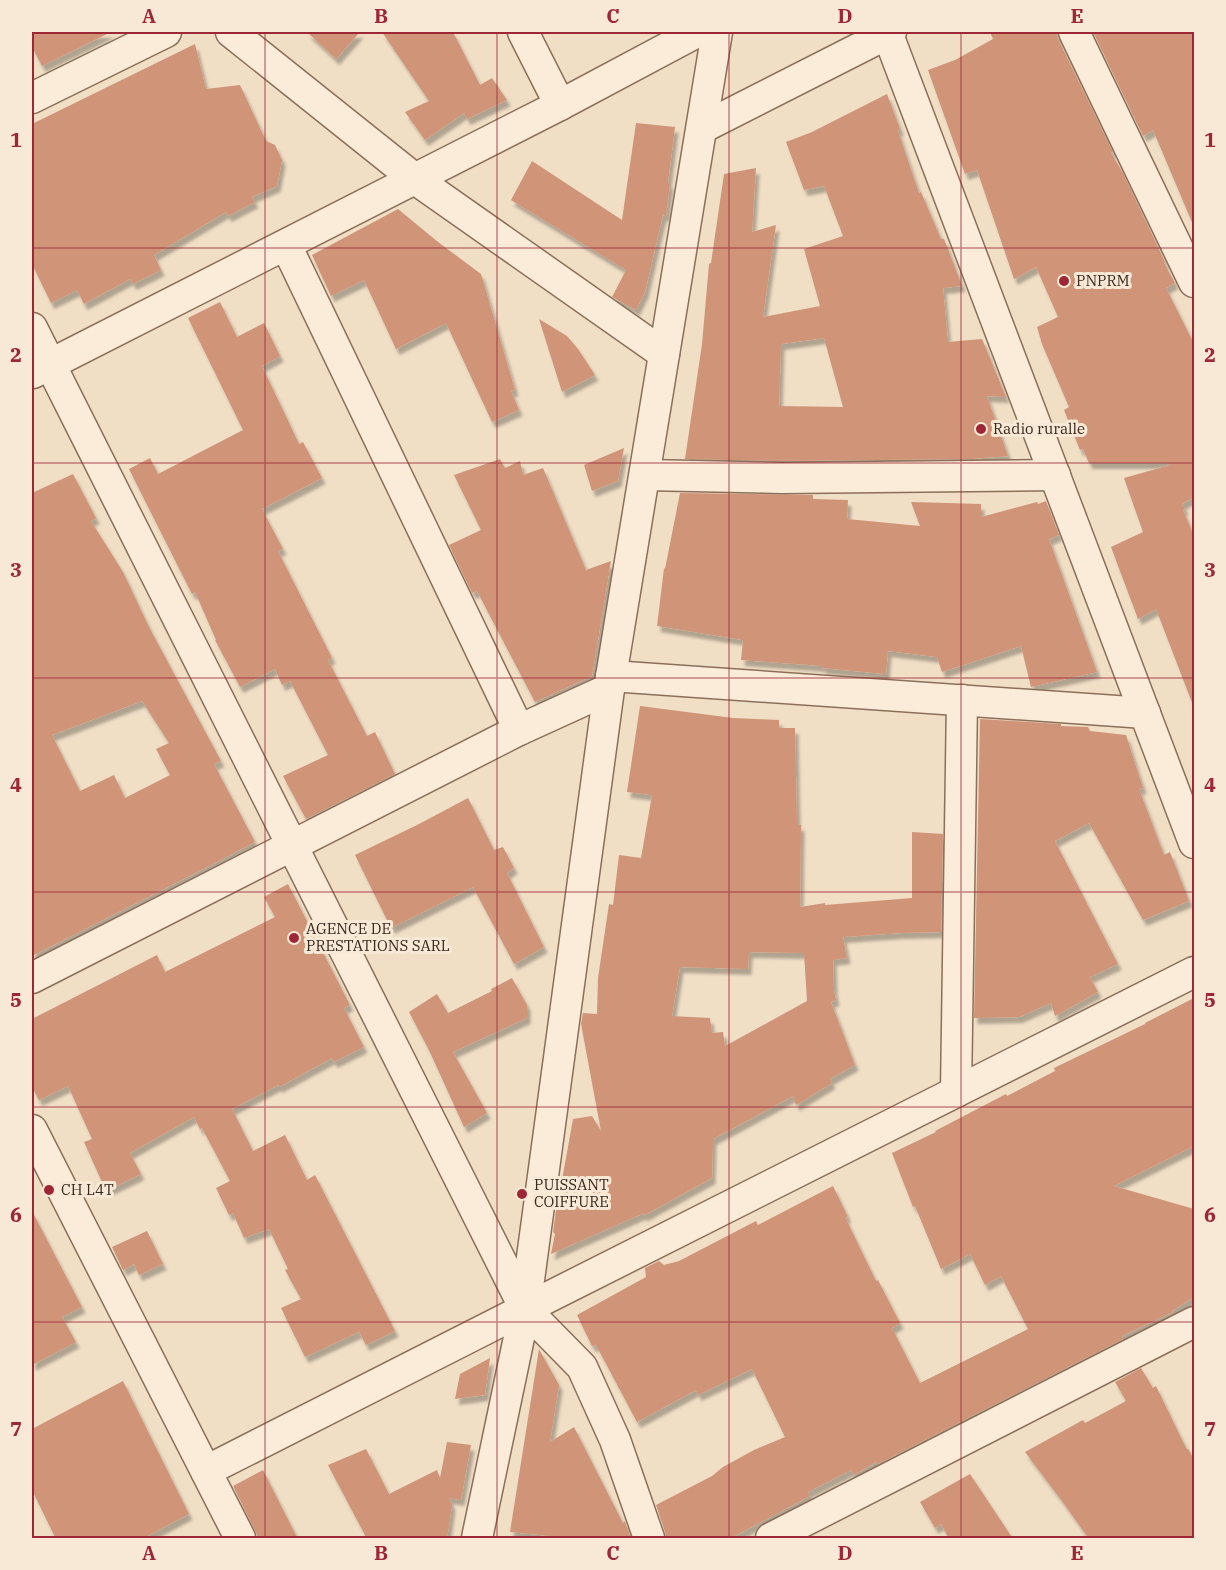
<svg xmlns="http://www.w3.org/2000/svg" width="1226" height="1570" viewBox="0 0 1226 1570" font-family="'IBM Plex Serif',serif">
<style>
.building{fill:#d09479;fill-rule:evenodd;filter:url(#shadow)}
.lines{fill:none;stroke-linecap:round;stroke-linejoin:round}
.minor-casing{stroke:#8c6f5a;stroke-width:33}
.minor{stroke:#faecd8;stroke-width:30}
.grid{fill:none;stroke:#9d2735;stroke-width:1.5;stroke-opacity:0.55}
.poi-dot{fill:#9d2735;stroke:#f7e9d5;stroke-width:2}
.labels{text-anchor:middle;stroke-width:6;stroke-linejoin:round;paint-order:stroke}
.poi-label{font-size:15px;fill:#3b291e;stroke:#f7e9d5;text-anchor:start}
.neatline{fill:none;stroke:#9d2735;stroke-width:2}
.grid-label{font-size:20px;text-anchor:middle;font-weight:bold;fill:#9d2735}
</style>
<defs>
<filter id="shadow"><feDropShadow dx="3.5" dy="6" stdDeviation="1.5" flood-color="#0004"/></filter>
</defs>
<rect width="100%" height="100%" fill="#f0dec5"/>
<g class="building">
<path d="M 32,32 L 111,32 L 42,66 L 32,47 Z"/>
<path d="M 307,32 L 360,32 L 336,59 Z"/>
<path d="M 382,32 L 453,32 L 480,85 L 492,78 L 507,100 L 467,119 L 464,113 L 425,140 L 405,112 L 429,101 Z"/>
<path d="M 990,32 L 1057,32 L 1058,39 L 1113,152 L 1111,153 L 1123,173 L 1165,262 L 1164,263 L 1175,283 L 1166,288 L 1194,344 L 1194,497 L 1182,504 L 1185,509 L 1183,510 L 1194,536 L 1194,704 L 1193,705 L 1156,609 L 1138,619 L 1111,547 L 1143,532 L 1124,478 L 1170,465 L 1170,463 L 1089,463 L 1083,449 L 1080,450 L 1064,410 L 1069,407 L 1042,344 L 1037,327 L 1058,317 L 1036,267 L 1014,279 L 977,170 L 965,174 L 928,70 L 955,60 L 993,39 Z"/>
<path d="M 1093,32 L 1194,32 L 1194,227 L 1153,130 L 1143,136 Z"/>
<path d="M 195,44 L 206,89 L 240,85 L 266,141 L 275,145 L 282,160 L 277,186 L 252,197 L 255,202 L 228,216 L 226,212 L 154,255 L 161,270 L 133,284 L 130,279 L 84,304 L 77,290 L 51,303 L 32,264 L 32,124 Z"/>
<path d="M 887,94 L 900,129 L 898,131 L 919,193 L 921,192 L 941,239 L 944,239 L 962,286 L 943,288 L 948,342 L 982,339 L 1006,397 L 987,396 L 1008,456 L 970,459 L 782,461 L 685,459 L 702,344 L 709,264 L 711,263 L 724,174 L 756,168 L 752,232 L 776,225 L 763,317 L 820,306 L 804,249 L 843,236 L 824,186 L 804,190 L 786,142 L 812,132 ZM 824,338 L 843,407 L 779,406 L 781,344 Z"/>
<path d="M 636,123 L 675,127 L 668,182 L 670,184 L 666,216 L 663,215 L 645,292 L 636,310 L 612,297 L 626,270 L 511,200 L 532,161 L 622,220 Z"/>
<path d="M 398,209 L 438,242 L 481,274 L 515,390 L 511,391 L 519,410 L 492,422 L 446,323 L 396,349 L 364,280 L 331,296 L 312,255 Z"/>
<path d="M 220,302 L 237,337 L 264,323 L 280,356 L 262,366 L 299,444 L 303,442 L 322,478 L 262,509 L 283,549 L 278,551 L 332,658 L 328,660 L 367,736 L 375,732 L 395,774 L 306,819 L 283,776 L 328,755 L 290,681 L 282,685 L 275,669 L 240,687 L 215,640 L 216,640 L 195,592 L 192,594 L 129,469 L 150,458 L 158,474 L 243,430 L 188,318 Z"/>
<path d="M 539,319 L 567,336 L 578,349 L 595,375 L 562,392 Z"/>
<path d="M 624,448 L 618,481 L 592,491 L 584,465 Z"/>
<path d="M 500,459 L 505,468 L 520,461 L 523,475 L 543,468 L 586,570 L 611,561 L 592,676 L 535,702 L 477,591 L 472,593 L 449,545 L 481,530 L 454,475 Z"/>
<path d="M 73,474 L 96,518 L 91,521 L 123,572 L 149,627 L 221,761 L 214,764 L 255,842 L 213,864 L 32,956 L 32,493 ZM 142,701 L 169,743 L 156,749 L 170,775 L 125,798 L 114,775 L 80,791 L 52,735 Z"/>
<path d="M 680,493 L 813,495 L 813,499 L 848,500 L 847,519 L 920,526 L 911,502 L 981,504 L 981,517 L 1037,502 L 1038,504 L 1046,501 L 1059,535 L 1049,539 L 1097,672 L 1031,687 L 1021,646 L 942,672 L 937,657 L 888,651 L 886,674 L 822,668 L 823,666 L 741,660 L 743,640 L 657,626 L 664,568 L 665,569 Z"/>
<path d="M 640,706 L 733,718 L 779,720 L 779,728 L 795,728 L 797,825 L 801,825 L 800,907 L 825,903 L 825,905 L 912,898 L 912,832 L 943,834 L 941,932 L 900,933 L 843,937 L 847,958 L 833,960 L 834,991 L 836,1000 L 831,1002 L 855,1065 L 830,1079 L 832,1083 L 796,1105 L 793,1096 L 713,1139 L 712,1178 L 643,1216 L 644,1213 L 551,1254 L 555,1234 L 553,1232 L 560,1181 L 562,1180 L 573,1119 L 592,1116 L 601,1131 L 581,1024 L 583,1013 L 597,1014 L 598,978 L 609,904 L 613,905 L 619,855 L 641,858 L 652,795 L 627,792 ZM 749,952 L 804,953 L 807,1001 L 725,1046 L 723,1032 L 712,1033 L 710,1018 L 672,1016 L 680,967 L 748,969 Z"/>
<path d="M 980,719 L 1061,724 L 1061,726 L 1088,727 L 1090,731 L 1126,735 L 1143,788 L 1139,789 L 1164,855 L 1170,852 L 1189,901 L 1143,920 L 1089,823 L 1055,841 L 1118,964 L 1090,977 L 1098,992 L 1055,1016 L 1051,1003 L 1019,1017 L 974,1018 Z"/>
<path d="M 468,798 L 494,850 L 503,847 L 514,868 L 507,873 L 544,947 L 514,964 L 473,887 L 391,928 L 355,855 L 419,824 Z"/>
<path d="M 288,884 L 350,1005 L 344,1008 L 364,1047 L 334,1062 L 332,1058 L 279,1087 L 278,1085 L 232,1109 L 253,1151 L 285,1135 L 307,1180 L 315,1175 L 395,1331 L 366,1345 L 359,1332 L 305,1357 L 281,1308 L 301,1299 L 285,1270 L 288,1269 L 269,1229 L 244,1238 L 233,1213 L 229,1215 L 216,1188 L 230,1181 L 202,1128 L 200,1129 L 194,1117 L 130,1153 L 141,1174 L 106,1191 L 84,1142 L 92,1139 L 68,1086 L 39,1100 L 32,1087 L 32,1019 L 157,955 L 165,972 L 275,917 L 264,897 Z"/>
<path d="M 512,978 L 527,1005 L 527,1018 L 453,1052 L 487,1113 L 464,1127 L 429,1050 L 409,1012 L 437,994 L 448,1013 L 492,991 L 491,989 Z"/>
<path d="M 1194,998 L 1194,1146 L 1114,1186 L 1194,1209 L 1194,1297 L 1172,1311 L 1173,1312 L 1122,1336 L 1123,1339 L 878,1464 L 876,1462 L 854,1475 L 851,1470 L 808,1492 L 810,1496 L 729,1539 L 666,1539 L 665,1532 L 656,1505 L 712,1476 L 723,1467 L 754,1450 L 785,1437 L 752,1369 L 698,1395 L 696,1390 L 637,1422 L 596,1345 L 592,1346 L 577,1315 L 646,1277 L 645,1268 L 659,1261 L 664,1265 L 679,1261 L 756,1221 L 758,1225 L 833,1186 L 847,1215 L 846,1219 L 876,1281 L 878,1280 L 900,1323 L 892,1328 L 920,1383 L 1028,1329 L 1001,1276 L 985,1285 L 970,1254 L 941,1269 L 915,1206 L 913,1207 L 892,1153 L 936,1132 L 935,1131 L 1006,1094 L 1007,1096 L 1055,1071 L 1054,1068 L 1145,1024 L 1145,1023 Z"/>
<path d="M 32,1211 L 82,1307 L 62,1317 L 76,1342 L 32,1365 Z"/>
<path d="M 147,1231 L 163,1264 L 139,1275 L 134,1264 L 123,1270 L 112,1247 Z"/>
<path d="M 539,1349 L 559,1385 L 550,1442 L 574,1427 L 623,1523 L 625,1521 L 631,1539 L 581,1539 L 510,1532 Z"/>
<path d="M 490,1358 L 485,1395 L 455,1399 L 460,1374 Z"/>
<path d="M 1141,1368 L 1153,1388 L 1156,1386 L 1186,1448 L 1189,1450 L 1194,1460 L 1194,1539 L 1089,1539 L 1062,1501 L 1025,1452 L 1083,1420 L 1085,1423 L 1126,1401 L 1115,1382 Z"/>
<path d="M 123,1381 L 189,1514 L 142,1539 L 56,1539 L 32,1490 L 32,1429 Z"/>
<path d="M 447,1442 L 471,1445 L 461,1500 L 449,1498 L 452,1505 L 447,1539 L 367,1539 L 328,1465 L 366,1449 L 389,1494 L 437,1470 L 440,1478 Z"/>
<path d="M 263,1470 L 270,1484 L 298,1539 L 259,1539 L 233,1486 Z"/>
<path d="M 970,1474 L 1013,1539 L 949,1539 L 941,1524 L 935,1528 L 920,1502 Z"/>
</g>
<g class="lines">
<defs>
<g id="minor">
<path d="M 231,32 L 415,179 L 664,354"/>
<path d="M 523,32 L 560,105"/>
<path d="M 887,32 L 1194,843"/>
<path d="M 1074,32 L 1194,282"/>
<path d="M 32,98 L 166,32"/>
<path d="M 702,128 L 891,32"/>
<path d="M 286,245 L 519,730"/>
<path d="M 32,328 L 525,1309 L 582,1367 L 615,1440 L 649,1538"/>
<path d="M 33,373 L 560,105 L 697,32"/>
<path d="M 645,475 L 782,478 L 1055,475"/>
<path d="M 611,676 L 1145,713"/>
<path d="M 32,978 L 519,730 L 609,689"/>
<path d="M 956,1092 L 962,700"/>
<path d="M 32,1130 L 240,1538"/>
<path d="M 206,1471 L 525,1309 L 1194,972"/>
<path d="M 477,1538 L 525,1309 L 609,689 L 717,32"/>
<path d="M 771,1538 L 1194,1322"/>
</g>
</defs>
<use href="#minor" class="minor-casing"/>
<use href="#minor" class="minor"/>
</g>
<path class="grid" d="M 265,32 L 265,1538M 497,32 L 497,1538M 729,32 L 729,1538M 961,32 L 961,1538M 32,248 L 1194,248M 32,463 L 1194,463M 32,678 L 1194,678M 32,892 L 1194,892M 32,1107 L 1194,1107M 32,1322 L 1194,1322"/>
<g class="poi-dot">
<circle cx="1064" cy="281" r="6"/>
<circle cx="981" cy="429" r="6"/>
<circle cx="294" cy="938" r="6"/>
<circle cx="49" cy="1190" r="6"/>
<circle cx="522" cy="1194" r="6"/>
</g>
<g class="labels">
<g class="poi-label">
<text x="1076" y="286">PNPRM</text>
<text x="993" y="434">Radio ruralle</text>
<text x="306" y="934">AGENCE DE<tspan x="306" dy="17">PRESTATIONS SARL</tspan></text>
<text x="534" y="1190">PUISSANT<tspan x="534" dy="17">COIFFURE</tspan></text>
<text x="61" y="1195">CH L4T</text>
</g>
</g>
<rect width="1226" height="1570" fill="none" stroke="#f7e9d5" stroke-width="66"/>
<rect x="33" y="33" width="1160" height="1504" class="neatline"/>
<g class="grid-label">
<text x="149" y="23">A</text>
<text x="381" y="23">B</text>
<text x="613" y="23">C</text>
<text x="845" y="23">D</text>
<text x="1077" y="23">E</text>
<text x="16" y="147">1</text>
<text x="1210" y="147">1</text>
<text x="16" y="362">2</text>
<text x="1210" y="362">2</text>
<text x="16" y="577">3</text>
<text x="1210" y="577">3</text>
<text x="16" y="792">4</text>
<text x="1210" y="792">4</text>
<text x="16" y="1007">5</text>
<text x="1210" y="1007">5</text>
<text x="16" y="1222">6</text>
<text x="1210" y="1222">6</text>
<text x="16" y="1436">7</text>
<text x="1210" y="1436">7</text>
<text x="149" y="1560">A</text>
<text x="381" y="1560">B</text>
<text x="613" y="1560">C</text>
<text x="845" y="1560">D</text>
<text x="1077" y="1560">E</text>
</g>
</svg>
